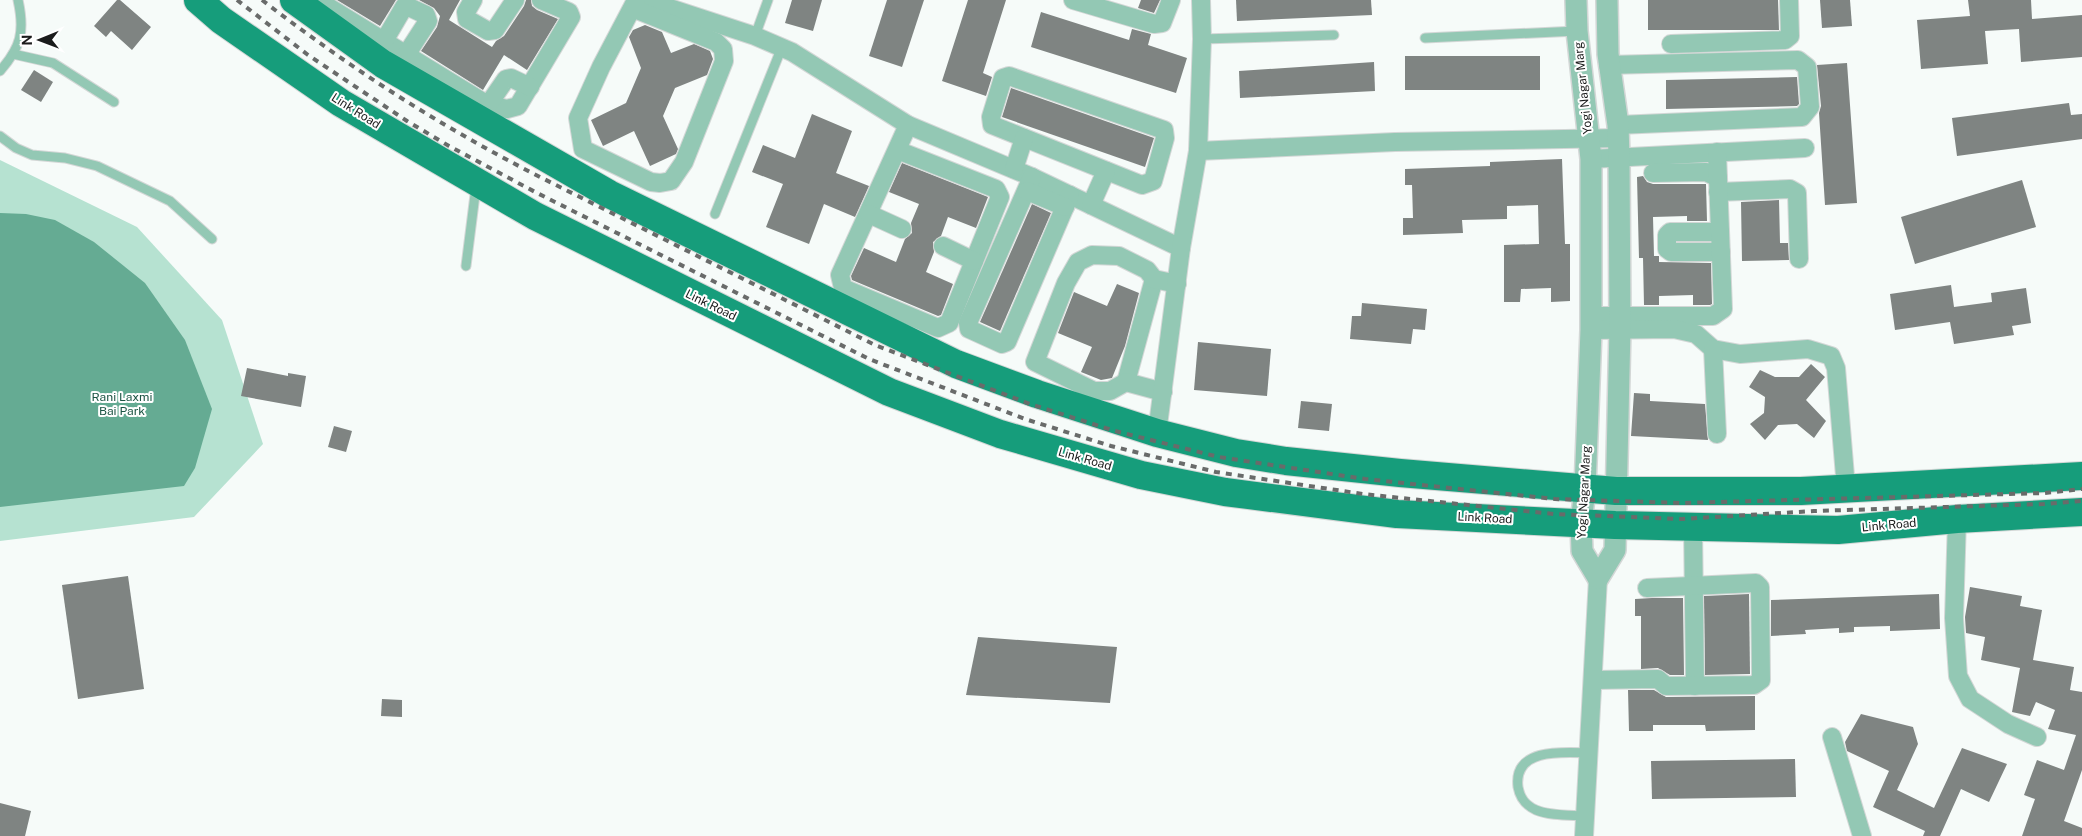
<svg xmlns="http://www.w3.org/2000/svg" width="2082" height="836" viewBox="0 0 2082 836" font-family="'Public Sans',sans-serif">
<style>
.green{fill:#b6e2d1}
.water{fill:#65ab93}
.building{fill:#7f8482}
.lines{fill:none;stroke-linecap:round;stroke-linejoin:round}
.service-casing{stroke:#d3d7d6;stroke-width:11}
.minor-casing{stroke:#d3d7d6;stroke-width:20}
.tertiary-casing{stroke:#d3d7d6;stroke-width:24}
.primary-casing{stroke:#d3d7d6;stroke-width:30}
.service{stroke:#93c8b4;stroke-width:9}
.minor{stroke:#93c8b4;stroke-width:18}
.tertiary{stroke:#93c8b4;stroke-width:21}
.primary{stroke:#169d7b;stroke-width:28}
.rail{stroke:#696b6a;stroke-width:4;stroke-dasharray:6 6;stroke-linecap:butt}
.labels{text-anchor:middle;stroke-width:4;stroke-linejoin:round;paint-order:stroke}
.street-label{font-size:12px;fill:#1b1c1c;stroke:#fff}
.park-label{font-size:12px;fill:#1b5443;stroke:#fff}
</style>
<rect width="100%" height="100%" fill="#f6fbf9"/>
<path class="green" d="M 0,160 L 137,227 L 222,320 L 263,444 L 194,517 L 0,541 Z"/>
<path class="water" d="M 0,213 L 26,214 L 55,220 L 94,242 L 145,283 L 185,340 L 212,409 L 195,468 L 184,486 L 0,507 Z"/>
<g class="building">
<path d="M 117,0 L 120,0 L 151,27 L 132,50 L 111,31 L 106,37 L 94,26 Z"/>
<path d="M 337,0 L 396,0 L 380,26 Z"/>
<path d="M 419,0 L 460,0 L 449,20 L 492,47 L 496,41 L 504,36 L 524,6 L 526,0 L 531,0 L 532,6 L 537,10 L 558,19 L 527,70 L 504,55 L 483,90 L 421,51 L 437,27 L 440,16 L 434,8 Z"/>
<path d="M 792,0 L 822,0 L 813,31 L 785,23 Z"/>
<path d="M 887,0 L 924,0 L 902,67 L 869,56 Z"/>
<path d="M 968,0 L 1006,0 L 983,73 L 992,77 L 986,96 L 942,81 Z"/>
<path d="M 1141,0 L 1160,0 L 1154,13 L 1138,8 Z"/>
<path d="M 1236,0 L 1371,0 L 1372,15 L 1237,21 Z"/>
<path d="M 1648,0 L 1778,0 L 1779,30 L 1648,30 Z"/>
<path d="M 1820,0 L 1850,0 L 1852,26 L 1822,28 Z"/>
<path d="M 1968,0 L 2031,0 L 2032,19 L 2082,15 L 2082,57 L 2021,62 L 2019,29 L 1985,31 L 1988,64 L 1921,69 L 1917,20 L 1970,16 Z"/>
<path d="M 1041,12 L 1129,40 L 1132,29 L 1151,34 L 1148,45 L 1187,58 L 1176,93 L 1031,47 Z"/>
<path d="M 645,25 L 662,32 L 671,53 L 694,44 L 710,51 L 713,59 L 707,75 L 675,88 L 663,116 L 678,149 L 676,154 L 650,166 L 634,131 L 603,146 L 591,120 L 626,103 L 641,68 L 629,37 L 633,30 Z"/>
<rect x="1405" y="56" width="135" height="34"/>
<path d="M 1374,62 L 1375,91 L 1240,98 L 1239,71 Z"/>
<path d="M 1847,63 L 1857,203 L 1825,205 L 1819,113 L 1821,106 L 1817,65 Z"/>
<path d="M 34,70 L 53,82 L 41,102 L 21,90 Z"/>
<path d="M 1797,77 L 1799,104 L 1797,106 L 1666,109 L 1666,80 Z"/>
<path d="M 1011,88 L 1154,138 L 1145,167 L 1002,117 Z"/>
<path d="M 2069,103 L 2071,115 L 2082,114 L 2082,139 L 1957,156 L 1952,118 Z"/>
<path d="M 812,114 L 852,131 L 836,173 L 869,186 L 855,217 L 824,204 L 809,244 L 766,227 L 783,184 L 752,172 L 763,145 L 795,158 Z"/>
<path d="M 1562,159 L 1565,244 L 1570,244 L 1570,301 L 1551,302 L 1551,288 L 1521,289 L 1520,302 L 1504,302 L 1504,245 L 1539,244 L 1538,205 L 1507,206 L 1507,219 L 1462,220 L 1463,233 L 1403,235 L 1403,218 L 1413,218 L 1412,185 L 1405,185 L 1405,169 L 1490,166 L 1490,162 Z"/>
<path d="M 902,163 L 988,197 L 976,228 L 948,217 L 941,236 L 933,242 L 934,252 L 926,272 L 953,284 L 941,315 L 938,316 L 852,280 L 851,276 L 864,248 L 896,262 L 905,239 L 912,233 L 911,223 L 919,204 L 889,192 Z"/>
<path d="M 1643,176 L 1647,182 L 1653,184 L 1706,184 L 1707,221 L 1687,221 L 1687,216 L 1653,217 L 1654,256 L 1659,256 L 1659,262 L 1711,263 L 1712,304 L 1710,305 L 1693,305 L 1693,295 L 1659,296 L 1659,305 L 1644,305 L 1643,258 L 1639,258 L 1637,177 Z"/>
<path d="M 2022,180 L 2036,227 L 1915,264 L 1901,217 Z"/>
<path d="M 1779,200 L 1780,243 L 1788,243 L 1789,260 L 1742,261 L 1741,202 Z"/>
<path d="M 1032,204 L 1051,213 L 1000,331 L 980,322 Z"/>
<path d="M 1117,284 L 1139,293 L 1125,346 L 1112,378 L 1101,380 L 1081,372 L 1092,347 L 1058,333 L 1074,292 L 1107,306 Z"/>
<path d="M 1951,285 L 1954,307 L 1992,302 L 1991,293 L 2026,288 L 2031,323 L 2012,326 L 2014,335 L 1954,344 L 1950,322 L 1895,330 L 1890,294 Z"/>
<path d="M 1362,303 L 1427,309 L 1425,330 L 1413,329 L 1411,344 L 1350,339 L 1352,316 L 1361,316 Z"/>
<path d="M 1198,342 L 1271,349 L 1267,396 L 1194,390 Z"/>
<path d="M 1811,364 L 1825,377 L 1806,400 L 1826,421 L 1814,438 L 1797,424 L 1778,425 L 1765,440 L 1750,424 L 1764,413 L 1765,397 L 1749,387 L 1760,370 L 1775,377 L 1799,377 Z"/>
<path d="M 247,368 L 288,376 L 288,373 L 306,376 L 301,407 L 241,396 Z"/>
<path d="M 1634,393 L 1650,394 L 1650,401 L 1705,404 L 1708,440 L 1631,436 Z"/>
<path d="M 1301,401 L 1332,404 L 1329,431 L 1298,428 Z"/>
<path d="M 334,426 L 352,431 L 346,452 L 328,447 Z"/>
<path d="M 128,576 L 144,689 L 78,699 L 62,585 Z"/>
<path d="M 1970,587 L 2022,596 L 2020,606 L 2042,610 L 2033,660 L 2074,667 L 2070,690 L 2082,692 L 2082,770 L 2064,821 L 2082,828 L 2082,836 L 2022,836 L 2035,799 L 2024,795 L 2037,760 L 2064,770 L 2076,735 L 2048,729 L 2055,710 L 2036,702 L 2030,716 L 2012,712 L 2020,668 L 1981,660 L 1985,637 L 1966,633 L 1965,617 Z"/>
<path d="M 1749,594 L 1750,674 L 1705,675 L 1704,596 Z"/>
<path d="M 1939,594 L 1940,629 L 1890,631 L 1890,626 L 1854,627 L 1854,632 L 1839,633 L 1839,628 L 1805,630 L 1806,634 L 1771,636 L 1771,600 Z"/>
<path d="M 1652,598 L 1683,598 L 1684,675 L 1670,675 L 1658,668 L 1641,669 L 1641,616 L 1635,616 L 1635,599 Z"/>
<path d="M 978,637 L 1117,647 L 1110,703 L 966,695 Z"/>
<path d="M 1628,690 L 1654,690 L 1666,697 L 1755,696 L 1755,730 L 1706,731 L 1705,725 L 1653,725 L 1653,731 L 1629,731 Z"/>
<path d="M 382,699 L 402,700 L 402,717 L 381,716 Z"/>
<path d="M 1861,714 L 1913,727 L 1918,744 L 1897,790 L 1934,808 L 1962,748 L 2007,764 L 1989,802 L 1961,789 L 1940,836 L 1923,836 L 1925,831 L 1873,807 L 1889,771 L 1847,751 L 1845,742 Z"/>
<path d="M 1795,759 L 1796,797 L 1652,799 L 1651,761 Z"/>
<path d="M 0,803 L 31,811 L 25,836 L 0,836 Z"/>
</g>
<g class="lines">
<defs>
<g id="service">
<path d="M 755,36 L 768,0"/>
<path d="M 1425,38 L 1577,31"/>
<path d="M 1202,39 L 1334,35"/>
<path d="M 13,54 L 53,63 L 114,102"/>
<path d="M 0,71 C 21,47 25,32 18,0"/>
<path d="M 0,136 L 16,148 L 32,155 L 65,158 L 97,166 L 170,201 L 212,239"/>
<path d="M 715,214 L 782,47"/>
<path d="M 466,266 L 476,187"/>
<path d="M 1585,816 C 1570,815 1550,816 1536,810 C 1525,805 1520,798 1518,787 C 1513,747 1565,752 1590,753"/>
</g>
<g id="minor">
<path d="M 317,0 L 486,104 L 507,109 L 518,106 L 571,17 L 569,12 L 541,0"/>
<path d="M 473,0 L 466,12 L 467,19 L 488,31 L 495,30 L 515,0"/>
<path d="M 645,0 L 755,36 L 792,52 L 908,125 L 1032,177 L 1181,248"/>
<path d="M 1073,0 L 1154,24 L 1162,23 L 1171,0"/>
<path d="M 632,8 L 716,42 L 723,49 L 724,61 L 684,162 L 671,181 L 660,183 L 651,182 L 583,149 L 578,118 L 601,67 L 632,8 L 636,0"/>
<path d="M 384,41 L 404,7 L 409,7 L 426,15 L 428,21 L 406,55"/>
<path d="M 1671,44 L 1785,40 L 1790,36 L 1789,0"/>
<path d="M 1608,65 L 1798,60 L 1807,67 L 1810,107 L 1802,117 L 1618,125"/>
<path d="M 1009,76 L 1164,130 L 1165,138 L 1153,181 L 1142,185 L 992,125 L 991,117 L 1003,78 Z"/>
<path d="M 488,105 L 506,79 L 511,78 L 530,87"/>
<path d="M 897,150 L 996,189 L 1000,197 L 949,323 L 938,328 L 843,288 L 840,275 L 908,125"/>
<path d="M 1198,151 L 1395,142 L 1619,138"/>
<path d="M 1591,159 L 1805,148"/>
<path d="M 1014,169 L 1024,138"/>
<path d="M 1653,173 L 1706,172 L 1718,178"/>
<path d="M 1032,177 L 968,323 L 969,329 L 1002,344 L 1007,342 L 1070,195"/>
<path d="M 1027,191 L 1065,207"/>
<path d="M 1718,192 L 1790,189 L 1797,193 L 1799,259"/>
<path d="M 1091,205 L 1106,171"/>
<path d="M 869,214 L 902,229"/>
<path d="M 1720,232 L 1670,232 L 1667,235 L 1667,249 L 1671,252 L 1721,252"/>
<path d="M 943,246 L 974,261"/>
<path d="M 1591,316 L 1713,316 L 1723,309 L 1717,152"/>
<path d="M 1591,330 L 1674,329 L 1696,334 L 1713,349 L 1740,354 L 1808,349 L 1831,356 L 1836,368 L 1846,488"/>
<path d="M 1713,349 L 1717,434"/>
<path d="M 1126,382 L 1154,279"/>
<path d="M 1163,392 L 1126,382 L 1110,391 L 1094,391 L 1035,362 L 1066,283 L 1078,262 L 1092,255 L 1119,256 L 1147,270 L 1154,279 L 1177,284"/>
<path d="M 1157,433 L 1181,248 L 1198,151 L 1202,39 L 1201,0"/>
<path d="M 1957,519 L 1954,618 L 1958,676 L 1970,699 L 2008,724 L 2037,737"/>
<path d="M 1693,526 L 1695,686"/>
<path d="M 1593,680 L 1658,679 L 1666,686 L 1754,685 L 1761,680 L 1760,587 L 1756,583 L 1647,588"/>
<path d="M 1832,737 L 1862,836"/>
<path d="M 1584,836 L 1598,578"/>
</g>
<path id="tertiary" d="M 1576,0 L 1577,31 L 1591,159 L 1591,330 L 1585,489 L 1581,523 L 1582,551 L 1598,578 L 1615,550 L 1620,328 L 1619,157 L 1618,125 L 1608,54 L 1607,0"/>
<g id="primary">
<path d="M 198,0 L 221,20 L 341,103 L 535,216 L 889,392 L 1000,434 L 1141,475 L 1225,492 L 1397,514 L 1615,525 L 1838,530 L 1957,519 L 2082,512"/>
<path d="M 294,0 L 383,64 L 609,194 L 956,364 L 1037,394 L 1157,433 L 1236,453 L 1286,461 L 1400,473 L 1616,491 L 1801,491 L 2082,476"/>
</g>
</defs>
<use href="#service" class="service-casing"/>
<use href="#minor" class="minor-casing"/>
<use href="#tertiary" class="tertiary-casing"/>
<use href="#primary" class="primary-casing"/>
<use href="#service" class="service"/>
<use href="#minor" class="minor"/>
<use href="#tertiary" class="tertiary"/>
<use href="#primary" class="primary"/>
<g class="rail">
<path d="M 237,0 L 308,55 L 407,121 L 449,146 L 537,193 L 869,359 L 1025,419 L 1111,446 L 1216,472 L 1363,494 L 1554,514 L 1682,519 L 1814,511 L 2044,504 L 2082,501"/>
<path d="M 262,0 C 353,70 441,127 544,179 L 875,345 L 1030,404 L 1115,431 L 1219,457 L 1365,479 L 1555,499 L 1682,503 L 2045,493 L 2082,489"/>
</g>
</g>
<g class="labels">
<g class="street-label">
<text transform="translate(1583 88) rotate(-96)" y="4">Yogi Nagar Marg</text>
<text transform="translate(356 111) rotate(32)" y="4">Link Road</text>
<text transform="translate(711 305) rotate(26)" y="4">Link Road</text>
<text transform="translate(1085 459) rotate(16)" y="4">Link Road</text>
<text transform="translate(1584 492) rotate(-87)" y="4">Yogi Nagar Marg</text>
<text transform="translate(1485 518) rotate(3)" y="4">Link Road</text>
<text transform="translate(1889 525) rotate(-5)" y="4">Link Road</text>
</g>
<g class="park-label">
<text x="122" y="401">Rani Laxmi<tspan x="122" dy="14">Bai Park</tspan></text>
</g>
</g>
<g transform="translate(40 40) rotate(269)" stroke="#ffffff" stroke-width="4" paint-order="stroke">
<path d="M0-4L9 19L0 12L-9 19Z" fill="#1b1c1c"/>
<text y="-8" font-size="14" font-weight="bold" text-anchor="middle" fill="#1b1c1c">N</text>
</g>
</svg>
